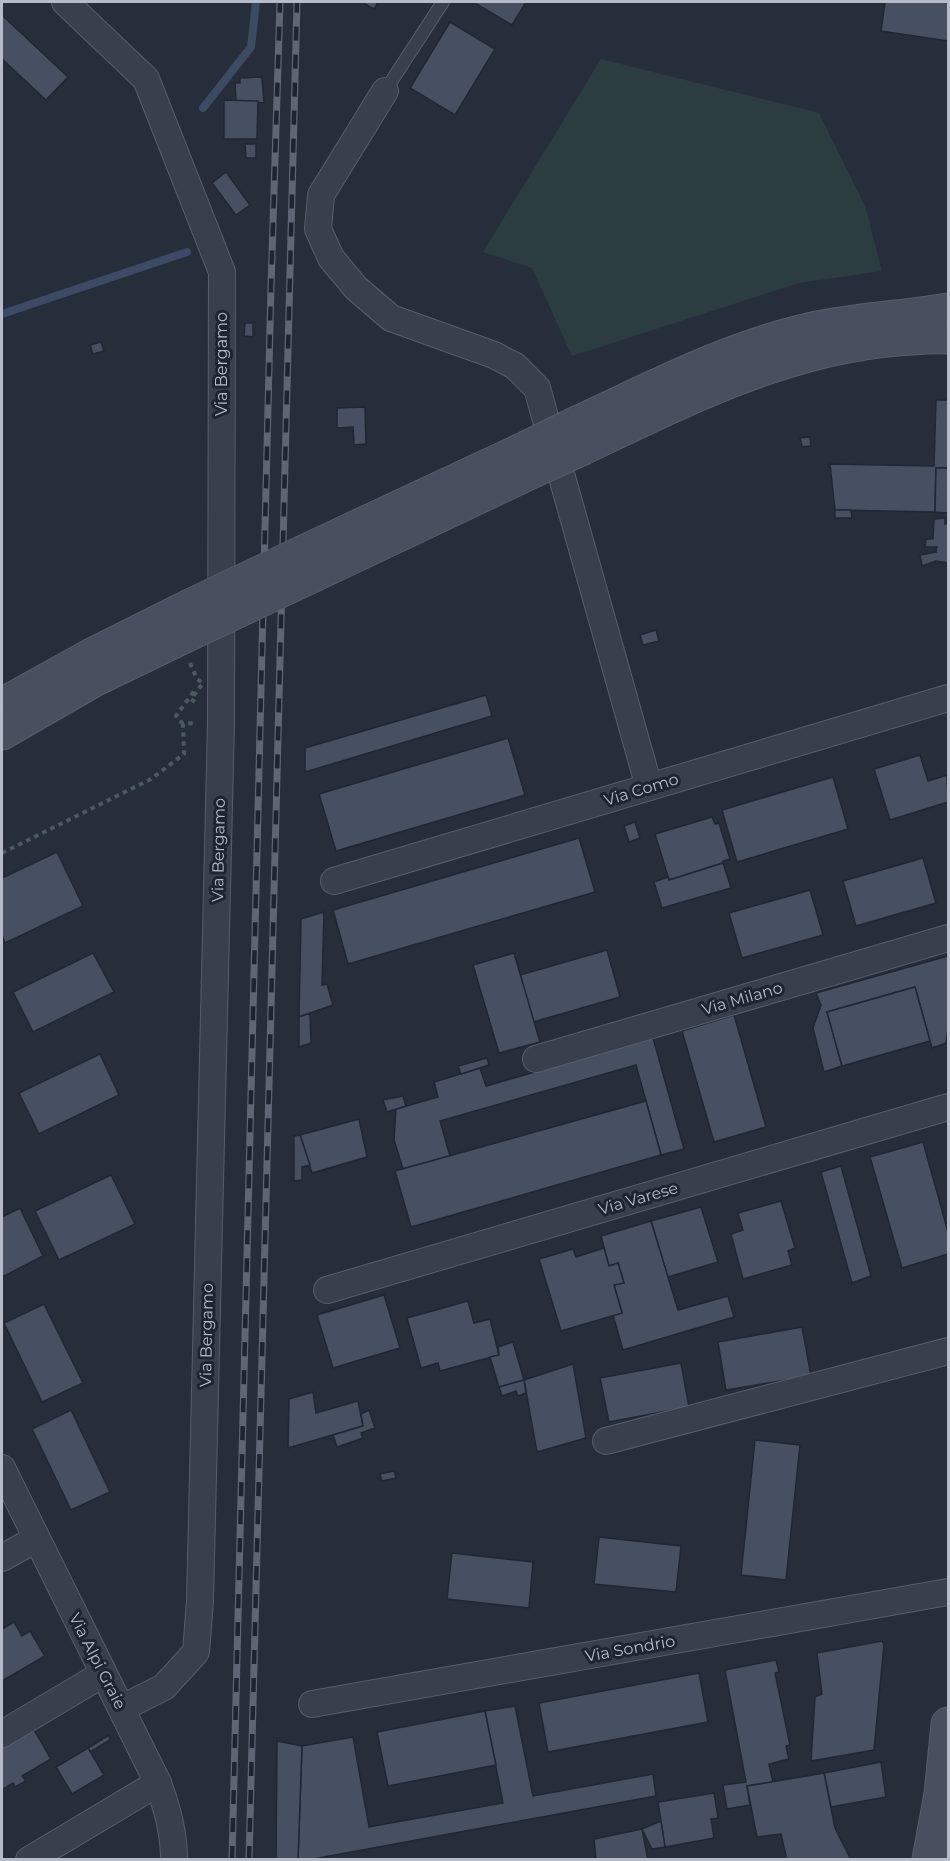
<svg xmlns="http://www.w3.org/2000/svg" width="950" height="1861" viewBox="0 0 950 1861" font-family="Montserrat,sans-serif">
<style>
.green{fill:#2b3d40}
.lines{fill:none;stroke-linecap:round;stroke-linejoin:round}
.stream{stroke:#3c4a64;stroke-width:8}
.building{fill:#475060;stroke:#202734;stroke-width:1.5}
.lane-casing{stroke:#575e6b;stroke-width:14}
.street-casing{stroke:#575e6b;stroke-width:28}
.secondary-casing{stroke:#575e6b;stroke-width:35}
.path{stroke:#4a5a5f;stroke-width:4;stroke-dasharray:4.5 4.5;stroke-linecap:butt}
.lane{stroke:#39404d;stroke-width:12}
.street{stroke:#39404d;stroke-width:26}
.secondary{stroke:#484f5f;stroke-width:33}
.rail-casing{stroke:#5e6675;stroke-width:7}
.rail{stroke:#1e2532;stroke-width:4.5;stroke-dasharray:14;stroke-linecap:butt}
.secondary-bridge-casing{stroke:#575e6b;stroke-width:35;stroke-linecap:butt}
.path-bridge{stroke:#4a5a5f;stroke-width:4;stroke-dasharray:4.5 4.5;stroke-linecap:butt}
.secondary-bridge{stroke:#484f5f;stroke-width:33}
.labels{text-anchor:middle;stroke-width:6;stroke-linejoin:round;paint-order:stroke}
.street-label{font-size:16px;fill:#b5bbc8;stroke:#1e2532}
</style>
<rect width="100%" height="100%" fill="#262e3c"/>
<path class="green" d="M 601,59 L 819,113 L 865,206 L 882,271 L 799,283 L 572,356 L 532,268 L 483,252 Z"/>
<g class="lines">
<g class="stream">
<path d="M 203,108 L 251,47 L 256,2"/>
<path d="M 2,314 L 187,252"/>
</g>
</g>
<g class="building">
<path d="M 361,2 L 378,2 L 374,9 Z"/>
<path d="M 473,2 L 526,2 L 512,25 Z"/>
<path d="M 885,2 L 948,2 L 948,41 L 881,31 Z"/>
<path d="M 2,15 L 68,77 L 46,100 L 2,59 Z"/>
<path d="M 450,22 L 495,49 L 455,115 L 410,88 Z"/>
<path d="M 262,77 L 264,103 L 236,101 L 235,83 L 240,83 L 240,78 Z"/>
<path d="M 224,100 L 258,101 L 257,139 L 224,139 Z"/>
<path d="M 245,144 L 256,144 L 256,158 L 246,158 Z"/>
<path d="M 226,172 L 250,205 L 236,215 L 212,183 Z"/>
<path d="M 245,323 L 253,323 L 253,337 L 244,336 Z"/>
<path d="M 101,342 L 104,351 L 93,354 L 90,345 Z"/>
<path d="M 936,400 L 948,400 L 948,468 L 936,468 L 935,512 L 835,510 L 830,464 L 934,466 Z"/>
<path d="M 365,407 L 366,444 L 354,445 L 353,427 L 337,428 L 337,408 Z"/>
<path d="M 810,437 L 811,446 L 802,447 L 800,438 Z"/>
<path d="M 936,468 L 948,468 L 948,513 L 935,512 Z"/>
<path d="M 835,510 L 851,510 L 852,518 L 835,518 Z"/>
<path d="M 945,518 L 945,524 L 948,523 L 948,563 L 936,561 L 922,566 L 920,555 L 936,552 L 937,547 L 925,547 L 926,539 L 933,539 L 934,519 Z"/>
<path d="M 656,630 L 659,641 L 643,645 L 640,635 Z"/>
<path d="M 486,695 L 492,716 L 305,772 L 305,748 Z"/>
<path d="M 508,738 L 525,795 L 336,851 L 319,794 Z"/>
<path d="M 920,755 L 928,781 L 947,775 L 948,802 L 890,820 L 874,769 Z"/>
<path d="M 833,777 L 848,829 L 737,862 L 722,810 Z"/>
<path d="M 712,817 L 715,824 L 719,823 L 730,859 L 723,861 L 723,863 L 669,880 L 655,834 Z"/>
<path d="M 635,822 L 640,838 L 629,842 L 624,826 Z"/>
<path d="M 579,838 L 595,892 L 348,964 L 333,910 Z"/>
<path d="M 57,852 L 83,906 L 5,943 L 2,935 L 2,878 Z"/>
<path d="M 923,858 L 936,903 L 856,926 L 843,881 Z"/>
<path d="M 723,863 L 731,888 L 662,908 L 654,882 L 668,877 L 669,880 Z"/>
<path d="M 810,890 L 823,935 L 742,958 L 729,913 Z"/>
<path d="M 324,912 L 322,985 L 327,984 L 333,1005 L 299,1017 L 301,919 Z"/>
<path d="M 607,950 L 620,997 L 533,1022 L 520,975 Z"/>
<path d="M 93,953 L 114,992 L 33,1032 L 13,992 Z"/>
<path d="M 514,953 L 540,1042 L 499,1053 L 473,965 Z"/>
<path d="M 948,956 L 948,1029 L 946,1043 L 932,1048 L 915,987 L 827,1012 L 842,1066 L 824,1072 L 813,1028 L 821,1005 L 816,993 Z"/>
<path d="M 915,987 L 930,1041 L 842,1066 L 827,1012 Z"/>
<path d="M 310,1013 L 311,1043 L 299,1047 L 299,1017 Z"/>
<path d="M 734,1015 L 766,1127 L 714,1142 L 682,1031 Z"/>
<path d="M 653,1038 L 684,1149 L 661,1155 L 636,1065 L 440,1121 L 450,1156 L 403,1169 L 394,1140 L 396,1109 L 438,1097 L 434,1082 L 480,1068 L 486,1086 Z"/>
<path d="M 100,1054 L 119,1095 L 39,1134 L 19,1093 Z"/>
<path d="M 487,1058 L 489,1065 L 461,1074 L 458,1066 Z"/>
<path d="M 403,1096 L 406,1106 L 387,1112 L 383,1100 Z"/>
<path d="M 646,1101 L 661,1155 L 411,1227 L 395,1171 Z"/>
<path d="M 359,1119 L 367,1157 L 312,1173 L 300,1135 Z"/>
<path d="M 300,1135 L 310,1165 L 302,1167 L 302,1180 L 294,1181 L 294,1136 Z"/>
<path d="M 923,1142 L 948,1232 L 948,1254 L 902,1268 L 870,1157 Z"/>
<path d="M 841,1166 L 871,1276 L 852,1283 L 821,1172 Z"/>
<path d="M 111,1175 L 135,1224 L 59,1260 L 35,1211 Z"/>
<path d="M 781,1201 L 795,1248 L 788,1251 L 792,1265 L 743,1279 L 731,1234 L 743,1230 L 738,1213 Z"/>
<path d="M 701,1207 L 718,1262 L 668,1277 L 651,1221 Z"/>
<path d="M 20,1208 L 43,1256 L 2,1277 L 2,1217 Z"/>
<path d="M 651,1221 L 678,1310 L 728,1296 L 734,1317 L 623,1350 L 613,1315 L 622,1313 L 614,1285 L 624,1283 L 618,1263 L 609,1266 L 601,1236 Z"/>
<path d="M 604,1248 L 609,1266 L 618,1263 L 624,1283 L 614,1285 L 622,1313 L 561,1331 L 539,1259 L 573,1249 L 576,1257 Z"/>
<path d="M 384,1295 L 400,1348 L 333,1368 L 317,1315 Z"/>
<path d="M 468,1301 L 474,1323 L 490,1319 L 499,1355 L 440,1371 L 438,1363 L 421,1368 L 407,1318 Z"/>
<path d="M 44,1304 L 83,1383 L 42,1402 L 4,1323 Z"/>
<path d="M 802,1327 L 811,1376 L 726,1390 L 718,1342 Z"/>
<path d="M 513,1342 L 524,1380 L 499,1387 L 490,1357 L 499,1355 L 498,1347 Z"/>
<path d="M 681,1363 L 689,1407 L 609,1422 L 600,1378 Z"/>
<path d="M 573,1364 L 586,1438 L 537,1452 L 524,1380 Z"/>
<path d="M 524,1380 L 526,1393 L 518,1396 L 516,1391 L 502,1396 L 499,1387 Z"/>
<path d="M 313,1392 L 316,1413 L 358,1401 L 363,1426 L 288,1448 L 289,1399 Z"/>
<path d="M 71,1410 L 110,1492 L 71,1510 L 32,1429 Z"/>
<path d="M 369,1410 L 375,1428 L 361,1433 L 363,1438 L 337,1447 L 333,1435 L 363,1426 L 361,1414 Z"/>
<path d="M 755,1440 L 800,1445 L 786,1580 L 741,1575 Z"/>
<path d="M 394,1471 L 396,1478 L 382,1481 L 380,1474 Z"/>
<path d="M 599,1537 L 681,1546 L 676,1592 L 594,1584 Z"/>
<path d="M 452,1553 L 533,1562 L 529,1608 L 447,1599 Z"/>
<path d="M 14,1622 L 22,1636 L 30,1631 L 45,1656 L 2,1681 L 2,1629 Z"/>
<path d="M 882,1641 L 884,1644 L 874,1750 L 811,1761 L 815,1697 L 822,1694 L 817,1653 Z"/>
<path d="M 776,1660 L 779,1672 L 775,1673 L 790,1745 L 786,1746 L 789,1759 L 769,1764 L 773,1782 L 747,1786 L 750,1805 L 727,1809 L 723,1785 L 746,1782 L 725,1670 Z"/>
<path d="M 699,1673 L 708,1722 L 548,1752 L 539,1703 Z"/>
<path d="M 515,1706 L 533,1796 L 653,1774 L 656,1796 L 308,1860 L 298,1860 L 302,1746 L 353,1737 L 369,1827 L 503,1803 L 485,1711 Z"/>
<path d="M 485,1711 L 496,1765 L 388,1786 L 377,1732 Z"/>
<path d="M 33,1728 L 51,1759 L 22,1776 L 26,1781 L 15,1787 L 13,1783 L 2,1790 L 2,1747 Z"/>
<path d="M 109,1735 L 110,1740 L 90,1752 L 88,1748 Z"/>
<path d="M 277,1741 L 302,1746 L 298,1860 L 276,1860 Z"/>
<path d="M 88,1748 L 104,1775 L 72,1794 L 56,1767 Z"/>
<path d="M 881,1762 L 886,1797 L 831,1807 L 824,1773 Z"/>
<path d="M 824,1773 L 835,1828 L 851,1860 L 787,1860 L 781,1834 L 757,1837 L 747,1786 Z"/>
<path d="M 714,1793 L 718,1818 L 711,1819 L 714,1838 L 665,1847 L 658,1802 Z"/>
<path d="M 661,1821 L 665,1847 L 652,1849 L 642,1829 Z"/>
<path d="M 642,1829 L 648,1860 L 596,1860 L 594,1839 Z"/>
</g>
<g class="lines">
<defs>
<path id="lane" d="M 385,91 L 443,2"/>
<g id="street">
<path d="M 65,2 L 146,79 L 222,272 L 221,722 L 200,1601 L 196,1652 L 164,1687 L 122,1708"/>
<path d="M 385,91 L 321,195 L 318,229 L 331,258 L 356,288 L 391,318 L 494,355 L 515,366 L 537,388 L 649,787"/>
<path d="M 334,881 L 948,698"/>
<path d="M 536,1059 L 948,938"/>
<path d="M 327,1290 L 948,1107"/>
<path d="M 606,1441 L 948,1351"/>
<path d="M 2,1468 L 158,1783 C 167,1808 174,1832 174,1860"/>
<path d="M 2,1558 L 36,1539"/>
<path d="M 312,1704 L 948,1592"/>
<path d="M 2,1734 L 103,1674"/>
<path d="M 29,1860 L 158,1783"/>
</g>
<g id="secondary">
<path d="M 575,424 C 651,389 726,349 808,330 C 855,319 902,318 948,310"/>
<path d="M 583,448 C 684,400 785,348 898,339 C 915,338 932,336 948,337"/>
<path d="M 312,548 L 526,448"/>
<path d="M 316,574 L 533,471"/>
<path d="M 2,705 L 90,656 L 188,607"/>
<path d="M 2,733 L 92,681 L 191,633"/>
<path d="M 929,1860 L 941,1794 L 948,1724"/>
</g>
</defs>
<use href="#lane" class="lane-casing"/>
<use href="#street" class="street-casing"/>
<use href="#secondary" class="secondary-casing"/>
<g class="path">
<path d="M 183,724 L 176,716 L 194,691"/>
<path d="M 2,853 L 151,779 L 184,754 L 183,724 L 196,723"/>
</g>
<use href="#lane" class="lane"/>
<use href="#street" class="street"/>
<use href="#secondary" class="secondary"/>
<defs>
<g id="rail">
<path d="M 232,1860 L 271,287 L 280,2"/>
<path d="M 249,1860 L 297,2"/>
</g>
</defs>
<use href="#rail" class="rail-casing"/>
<use href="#rail" class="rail"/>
<defs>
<g id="secondary-bridge">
<path d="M 526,448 L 575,424"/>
<path d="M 533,471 L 583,448"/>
<path d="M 188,607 L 312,548"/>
<path d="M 191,633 L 316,574"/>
</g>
</defs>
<use href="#secondary-bridge" class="secondary-bridge-casing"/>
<path class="path-bridge" d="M 190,663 L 197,679 L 203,683 L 191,699 L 196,703"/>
<use href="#secondary-bridge" class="secondary-bridge"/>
</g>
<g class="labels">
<g class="street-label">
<text transform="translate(221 364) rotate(-90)" y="6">Via Bergamo</text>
<text transform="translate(641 789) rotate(-17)" y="6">Via Como</text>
<text transform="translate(218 850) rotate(-89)" y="6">Via Bergamo</text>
<text transform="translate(742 998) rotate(-16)" y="6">Via Milano</text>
<text transform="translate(638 1198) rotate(-16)" y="6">Via Varese</text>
<text transform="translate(206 1335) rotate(-89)" y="6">Via Bergamo</text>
<text transform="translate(630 1648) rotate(-10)" y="6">Via Sondrio</text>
<text transform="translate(98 1661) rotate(63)" y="6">Via Alpi Graie</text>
</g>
</g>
<rect width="950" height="1861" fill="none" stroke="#b5bbc8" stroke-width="6"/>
</svg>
